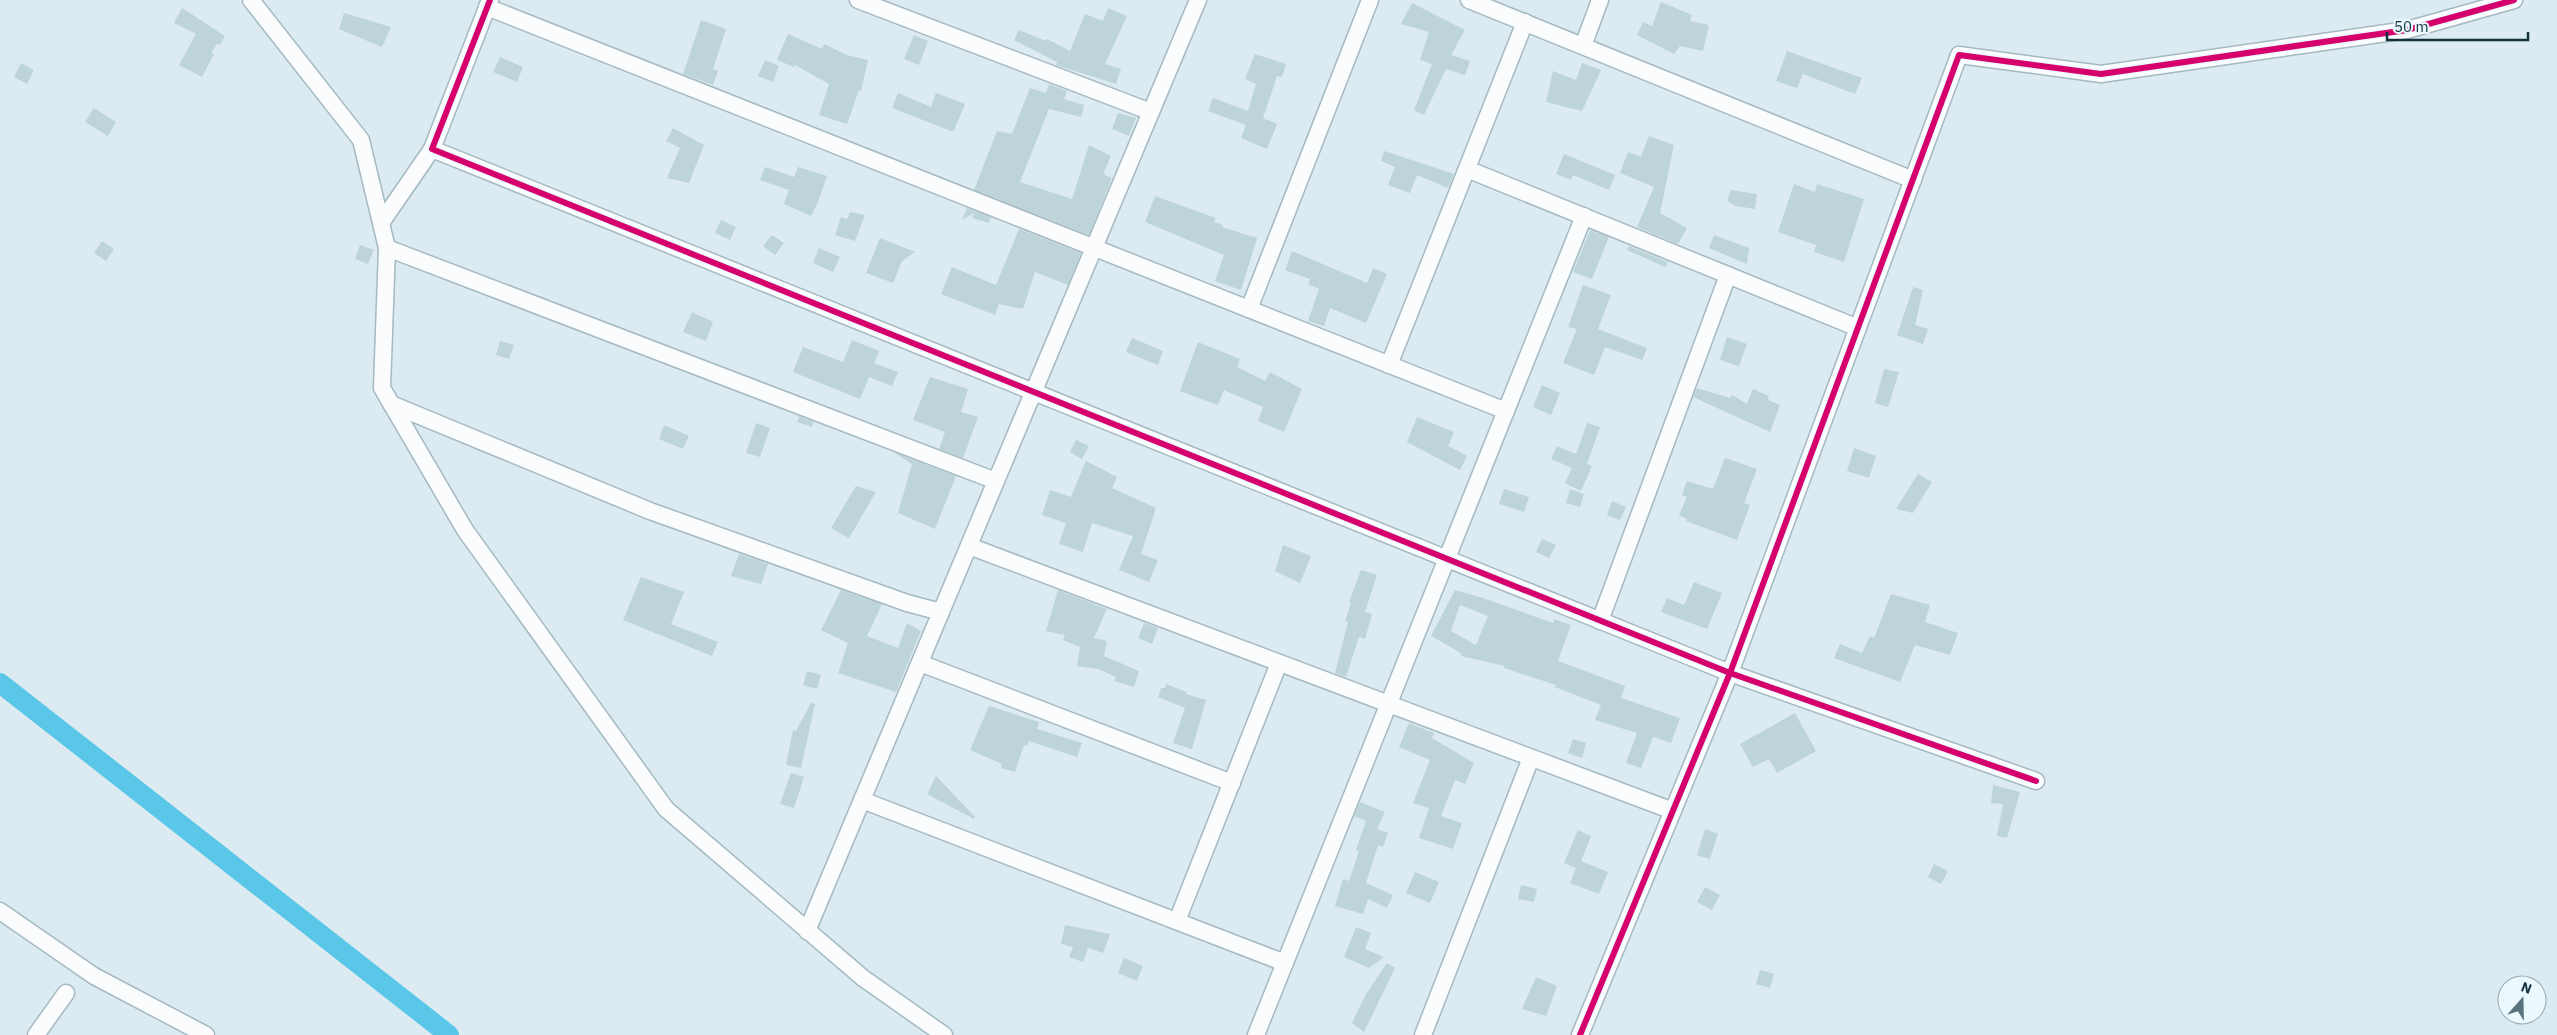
<svg xmlns="http://www.w3.org/2000/svg" width="2557" height="1035" viewBox="0 0 2557 1035" font-family="'IBM Plex Sans',sans-serif">
<style>
.lines{fill:none;stroke-linecap:round;stroke-linejoin:round}
.canal{stroke:#5ac7e8;stroke-width:20}
.building{fill:#bdd4d9;fill-rule:evenodd}
.minor-casing{stroke:#a4b9c1;stroke-width:19}
.minor{stroke:#fafcfd;stroke-width:16}
.cycleway-casing{stroke:#ebf9ff;stroke-width:9}
.cycleway{stroke:#d6006c;stroke-width:6}
</style>
<rect width="100%" height="100%" fill="#dcebf1"/>
<g class="lines">
<path class="canal" d="M 0,683 L 449,1035"/>
</g>
<g class="building">
<path d="M 1661,2 L 1692,15 L 1690,21 L 1709,25 L 1703,51 L 1680,46 L 1674,54 L 1637,35 L 1643,22 L 1652,26 Z"/>
<path d="M 1412,3 L 1465,30 L 1451,55 L 1470,61 L 1465,75 L 1446,69 L 1424,115 L 1414,110 L 1432,64 L 1420,60 L 1429,32 L 1401,24 Z"/>
<path d="M 182,8 L 225,36 L 220,45 L 217,44 L 211,53 L 214,54 L 202,77 L 179,65 L 196,34 L 174,23 Z"/>
<path d="M 1108,8 L 1127,16 L 1105,64 L 1121,69 L 1116,84 L 1056,65 L 1057,62 L 1014,40 L 1019,30 L 1046,41 L 1047,39 L 1070,51 L 1085,14 L 1103,21 Z"/>
<path d="M 344,13 L 391,27 L 382,47 L 339,29 Z"/>
<path d="M 701,20 L 726,29 L 713,69 L 718,71 L 713,85 L 683,74 Z"/>
<path d="M 788,34 L 822,49 L 824,44 L 847,55 L 868,60 L 861,91 L 859,90 L 847,124 L 819,115 L 829,84 L 795,65 L 794,67 L 777,60 Z"/>
<path d="M 914,35 L 928,41 L 919,65 L 904,59 Z"/>
<path d="M 1787,51 L 1862,78 L 1855,94 L 1803,74 L 1797,88 L 1776,81 Z"/>
<path d="M 1255,54 L 1286,64 L 1282,77 L 1277,76 L 1263,118 L 1277,124 L 1267,149 L 1241,138 L 1246,125 L 1208,111 L 1213,98 L 1248,111 L 1256,84 L 1245,79 Z"/>
<path d="M 500,57 L 523,67 L 517,82 L 493,72 Z"/>
<path d="M 765,60 L 779,66 L 773,82 L 758,76 Z"/>
<path d="M 21,63 L 34,70 L 27,84 L 14,77 Z"/>
<path d="M 1582,63 L 1601,70 L 1582,111 L 1546,102 L 1553,71 L 1576,80 Z"/>
<path d="M 1049,84 L 1067,91 L 1064,99 L 1084,105 L 1081,117 L 1049,109 L 1020,182 L 1072,199 L 1089,145 L 1111,156 L 1103,174 L 1112,178 L 1089,235 L 974,190 L 997,131 L 1012,134 L 1030,88 L 1046,93 Z"/>
<path d="M 898,93 L 931,107 L 936,93 L 965,104 L 954,130 L 951,131 L 892,108 Z"/>
<path d="M 94,108 L 116,122 L 108,136 L 85,122 Z"/>
<path d="M 1118,113 L 1136,118 L 1129,136 L 1112,129 Z"/>
<path d="M 673,128 L 704,145 L 689,183 L 667,178 L 680,148 L 666,141 Z"/>
<path d="M 1649,136 L 1674,145 L 1660,213 L 1687,228 L 1678,244 L 1637,227 L 1654,187 L 1620,173 L 1628,152 L 1641,157 Z"/>
<path d="M 1384,151 L 1454,174 L 1448,188 L 1417,175 L 1410,193 L 1388,185 L 1395,167 L 1381,161 Z"/>
<path d="M 1564,154 L 1615,175 L 1609,190 L 1573,175 L 1571,180 L 1556,174 Z"/>
<path d="M 765,167 L 794,177 L 798,167 L 827,176 L 818,202 L 811,216 L 784,204 L 789,190 L 760,180 Z"/>
<path d="M 1794,184 L 1815,192 L 1817,184 L 1864,199 L 1844,262 L 1814,252 L 1816,245 L 1778,232 Z"/>
<path d="M 1731,190 L 1757,194 L 1755,209 L 1736,206 L 1727,201 Z"/>
<path d="M 1155,196 L 1216,218 L 1214,222 L 1223,225 L 1222,227 L 1257,238 L 1241,290 L 1215,281 L 1224,255 L 1145,222 Z"/>
<path d="M 967,208 L 991,217 L 989,223 L 972,218 L 974,213 L 962,220 Z"/>
<path d="M 850,212 L 865,215 L 855,241 L 835,235 L 841,217 L 847,219 Z"/>
<path d="M 721,220 L 736,227 L 730,240 L 715,233 Z"/>
<path d="M 1019,229 L 1081,253 L 1068,285 L 1035,272 L 1023,309 L 999,304 L 995,315 L 941,294 L 952,267 L 996,285 Z"/>
<path d="M 1590,230 L 1609,237 L 1592,279 L 1573,272 Z"/>
<path d="M 772,235 L 784,243 L 775,255 L 763,246 Z"/>
<path d="M 1714,235 L 1749,248 L 1747,264 L 1709,248 Z"/>
<path d="M 880,238 L 915,252 L 902,261 L 893,283 L 866,273 Z"/>
<path d="M 102,241 L 114,249 L 106,261 L 94,253 Z"/>
<path d="M 360,245 L 374,250 L 368,264 L 355,259 Z"/>
<path d="M 1629,246 L 1668,262 L 1665,267 L 1627,250 Z"/>
<path d="M 819,248 L 840,257 L 833,272 L 813,263 Z"/>
<path d="M 1292,251 L 1367,283 L 1373,268 L 1387,274 L 1366,323 L 1330,308 L 1324,326 L 1308,321 L 1319,289 L 1308,284 L 1310,279 L 1285,270 Z"/>
<path d="M 1583,285 L 1611,295 L 1598,329 L 1647,348 L 1642,360 L 1605,347 L 1594,375 L 1563,363 L 1577,329 L 1568,327 Z"/>
<path d="M 1913,287 L 1923,290 L 1915,325 L 1928,329 L 1923,344 L 1897,335 Z"/>
<path d="M 692,312 L 713,322 L 706,341 L 683,332 Z"/>
<path d="M 1727,337 L 1747,344 L 1739,366 L 1720,360 Z"/>
<path d="M 1132,338 L 1163,351 L 1158,365 L 1126,352 Z"/>
<path d="M 852,340 L 879,351 L 874,363 L 898,372 L 892,386 L 869,377 L 860,399 L 793,372 L 803,347 L 843,362 Z"/>
<path d="M 500,341 L 514,345 L 509,359 L 496,355 Z"/>
<path d="M 1198,342 L 1240,359 L 1237,367 L 1265,381 L 1270,372 L 1302,389 L 1284,432 L 1258,421 L 1263,407 L 1224,390 L 1218,405 L 1180,391 Z"/>
<path d="M 1884,369 L 1899,372 L 1888,407 L 1875,403 Z"/>
<path d="M 930,377 L 968,389 L 961,412 L 978,417 L 963,458 L 939,449 L 945,432 L 913,420 Z"/>
<path d="M 1542,385 L 1560,393 L 1551,415 L 1533,407 Z"/>
<path d="M 1697,388 L 1730,398 L 1732,395 L 1747,404 L 1753,389 L 1769,396 L 1768,400 L 1780,405 L 1770,432 L 1693,397 Z"/>
<path d="M 799,416 L 813,422 L 812,427 L 797,422 Z"/>
<path d="M 1417,417 L 1454,432 L 1448,446 L 1467,456 L 1460,470 L 1407,442 Z"/>
<path d="M 756,423 L 770,428 L 760,457 L 746,453 Z"/>
<path d="M 1587,423 L 1600,427 L 1587,464 L 1592,466 L 1581,491 L 1565,483 L 1572,468 L 1551,459 L 1557,446 L 1576,454 Z"/>
<path d="M 664,425 L 689,436 L 683,449 L 659,439 Z"/>
<path d="M 1076,440 L 1089,446 L 1082,459 L 1070,452 Z"/>
<path d="M 1854,448 L 1876,456 L 1869,478 L 1847,471 Z"/>
<path d="M 893,452 L 956,476 L 935,529 L 898,513 L 912,464 Z"/>
<path d="M 1725,458 L 1757,469 L 1744,503 L 1750,505 L 1737,540 L 1686,521 L 1687,519 L 1679,515 L 1687,497 L 1682,495 L 1687,481 L 1713,489 Z"/>
<path d="M 1086,461 L 1117,477 L 1112,488 L 1156,508 L 1141,554 L 1158,560 L 1149,582 L 1119,570 L 1133,536 L 1092,523 L 1083,552 L 1059,544 L 1066,523 L 1042,515 L 1050,490 L 1071,497 Z"/>
<path d="M 1918,474 L 1932,482 L 1913,513 L 1896,509 Z"/>
<path d="M 856,486 L 876,492 L 849,538 L 831,528 Z"/>
<path d="M 1504,489 L 1529,497 L 1524,512 L 1499,504 Z"/>
<path d="M 1570,489 L 1584,494 L 1580,507 L 1566,503 Z"/>
<path d="M 1612,501 L 1626,507 L 1620,520 L 1607,515 Z"/>
<path d="M 1542,539 L 1556,545 L 1549,558 L 1536,552 Z"/>
<path d="M 1283,545 L 1311,556 L 1300,583 L 1275,571 Z"/>
<path d="M 739,554 L 768,564 L 761,584 L 731,576 Z"/>
<path d="M 1361,570 L 1377,575 L 1365,612 L 1372,614 L 1365,639 L 1359,637 L 1346,677 L 1335,673 L 1348,622 L 1345,621 L 1351,603 L 1349,602 Z"/>
<path d="M 641,577 L 684,592 L 671,624 L 718,642 L 712,656 L 623,620 Z"/>
<path d="M 1694,582 L 1722,593 L 1707,629 L 1661,612 L 1667,598 L 1684,605 Z"/>
<path d="M 841,590 L 882,604 L 867,636 L 898,648 L 907,623 L 921,631 L 896,692 L 838,673 L 848,643 L 821,630 Z"/>
<path d="M 1058,590 L 1107,609 L 1094,638 L 1107,641 L 1104,656 L 1139,671 L 1134,687 L 1114,681 L 1116,677 L 1098,669 L 1077,666 L 1080,647 L 1063,640 L 1065,635 L 1046,631 Z"/>
<path d="M 1455,590 L 1483,598 L 1553,623 L 1554,619 L 1571,625 L 1558,661 L 1625,686 L 1621,698 L 1680,718 L 1671,743 L 1653,737 L 1641,768 L 1626,763 L 1637,733 L 1595,720 L 1601,705 L 1555,687 L 1556,685 L 1504,668 L 1505,666 L 1461,656 L 1461,653 L 1431,636 ZM 1460,605 L 1488,616 L 1476,645 L 1451,631 Z"/>
<path d="M 1891,594 L 1930,605 L 1925,622 L 1958,633 L 1950,655 L 1915,645 L 1900,682 L 1834,658 L 1840,644 L 1862,653 L 1870,636 L 1874,638 Z"/>
<path d="M 1144,623 L 1158,628 L 1152,644 L 1138,638 Z"/>
<path d="M 807,671 L 821,675 L 817,689 L 803,685 Z"/>
<path d="M 1166,684 L 1186,692 L 1186,694 L 1206,700 L 1192,749 L 1173,743 L 1185,708 L 1158,697 L 1161,688 L 1165,688 Z"/>
<path d="M 811,703 L 815,704 L 801,768 L 786,765 L 793,730 L 796,731 Z"/>
<path d="M 989,706 L 1039,722 L 1037,729 L 1082,743 L 1077,757 L 1029,741 L 1027,746 L 1024,745 L 1015,772 L 1001,768 L 1002,764 L 970,750 Z"/>
<path d="M 1795,713 L 1816,751 L 1777,773 L 1769,759 L 1753,767 L 1740,744 Z"/>
<path d="M 1409,723 L 1434,733 L 1432,738 L 1474,763 L 1465,784 L 1455,780 L 1441,816 L 1462,823 L 1453,849 L 1419,838 L 1429,808 L 1413,803 L 1430,760 L 1399,747 Z"/>
<path d="M 1573,739 L 1586,743 L 1582,758 L 1568,753 Z"/>
<path d="M 791,773 L 804,777 L 794,808 L 780,804 Z"/>
<path d="M 936,776 L 975,817 L 974,819 L 927,794 Z"/>
<path d="M 1993,785 L 2020,792 L 2007,838 L 1997,836 L 2003,804 L 1991,803 Z"/>
<path d="M 1360,802 L 1385,812 L 1377,829 L 1388,833 L 1383,847 L 1378,845 L 1366,883 L 1393,895 L 1387,908 L 1368,899 L 1363,914 L 1335,906 L 1343,879 L 1349,881 L 1359,851 L 1356,850 L 1366,821 L 1354,816 Z"/>
<path d="M 1705,829 L 1718,834 L 1710,859 L 1697,855 Z"/>
<path d="M 1578,830 L 1591,836 L 1581,861 L 1608,872 L 1599,894 L 1570,883 L 1576,868 L 1564,863 Z"/>
<path d="M 1934,864 L 1948,871 L 1941,884 L 1928,877 Z"/>
<path d="M 1415,872 L 1439,882 L 1430,903 L 1406,893 Z"/>
<path d="M 1521,885 L 1537,889 L 1534,902 L 1518,899 Z"/>
<path d="M 1705,887 L 1720,895 L 1712,910 L 1697,902 Z"/>
<path d="M 1065,925 L 1110,934 L 1103,953 L 1088,948 L 1083,962 L 1069,957 L 1073,947 L 1061,944 Z"/>
<path d="M 1356,927 L 1371,933 L 1365,949 L 1384,957 L 1369,968 L 1344,957 Z"/>
<path d="M 1124,958 L 1143,966 L 1137,981 L 1118,973 Z"/>
<path d="M 1387,963 L 1395,968 L 1364,1032 L 1352,1023 L 1366,994 Z"/>
<path d="M 1760,970 L 1774,974 L 1770,988 L 1756,984 Z"/>
<path d="M 1536,977 L 1557,986 L 1546,1016 L 1522,1009 Z"/>
</g>
<g class="lines">
<defs>
<g id="minor">
<path d="M 251,0 L 361,140 L 387,248 L 382,388 L 465,530 L 666,809 L 863,978 L 944,1035"/>
<path d="M 490,0 L 432,149 L 1730,673 L 1580,1035"/>
<path d="M 858,0 L 1151,112"/>
<path d="M 1469,0 L 1913,180"/>
<path d="M 487,7 L 1506,411"/>
<path d="M 1583,46 L 1600,0"/>
<path d="M 1467,169 L 1858,328"/>
<path d="M 381,223 L 432,149"/>
<path d="M 387,248 L 996,481"/>
<path d="M 1249,309 L 1370,0"/>
<path d="M 1389,365 L 1525,22"/>
<path d="M 391,404 L 650,511 L 907,603 L 941,612"/>
<path d="M 969,546 L 1673,811"/>
<path d="M 1600,621 L 1728,275"/>
<path d="M 920,663 L 1232,783"/>
<path d="M 2036,781 L 1730,673 L 1959,55 L 2101,74 L 2407,30 L 2514,0"/>
<path d="M 862,800 L 1285,963"/>
<path d="M 0,911 L 94,976 L 206,1035"/>
<path d="M 1177,921 L 1279,663"/>
<path d="M 807,931 L 1198,0"/>
<path d="M 36,1035 L 66,993"/>
<path d="M 1256,1035 L 1584,216"/>
<path d="M 1423,1035 L 1531,758"/>
</g>
</defs>
<use href="#minor" class="minor-casing"/>
<use href="#minor" class="minor"/>
<defs>
<g id="cycleway">
<path d="M 490,0 L 432,149 L 1730,673 L 1580,1035"/>
<path d="M 2036,781 L 1730,673 L 1959,55 L 2101,74 L 2407,30 L 2514,0"/>
</g>
</defs>
<use href="#cycleway" class="cycleway-casing"/>
<use href="#cycleway" class="cycleway"/>
</g>
<g transform="translate(2522 1000) rotate(20)"><circle r="24" fill="#ebf9ff" stroke="#95a9b1"/>
<path d="M0-4L9 19L0 12L-9 19Z" fill="#59737c"/>
<text y="-8" font-size="14" font-weight="bold" text-anchor="middle" fill="#13323d">N</text>
</g>
<path d="M2387 32v8h141v-8" fill="none" stroke="#13323d" stroke-width="2.5"/>
<text x="2394" y="32" font-size="15" fill="#13323d" stroke="#ebf9ff" stroke-width="4" paint-order="stroke">50 m</text>
</svg>
